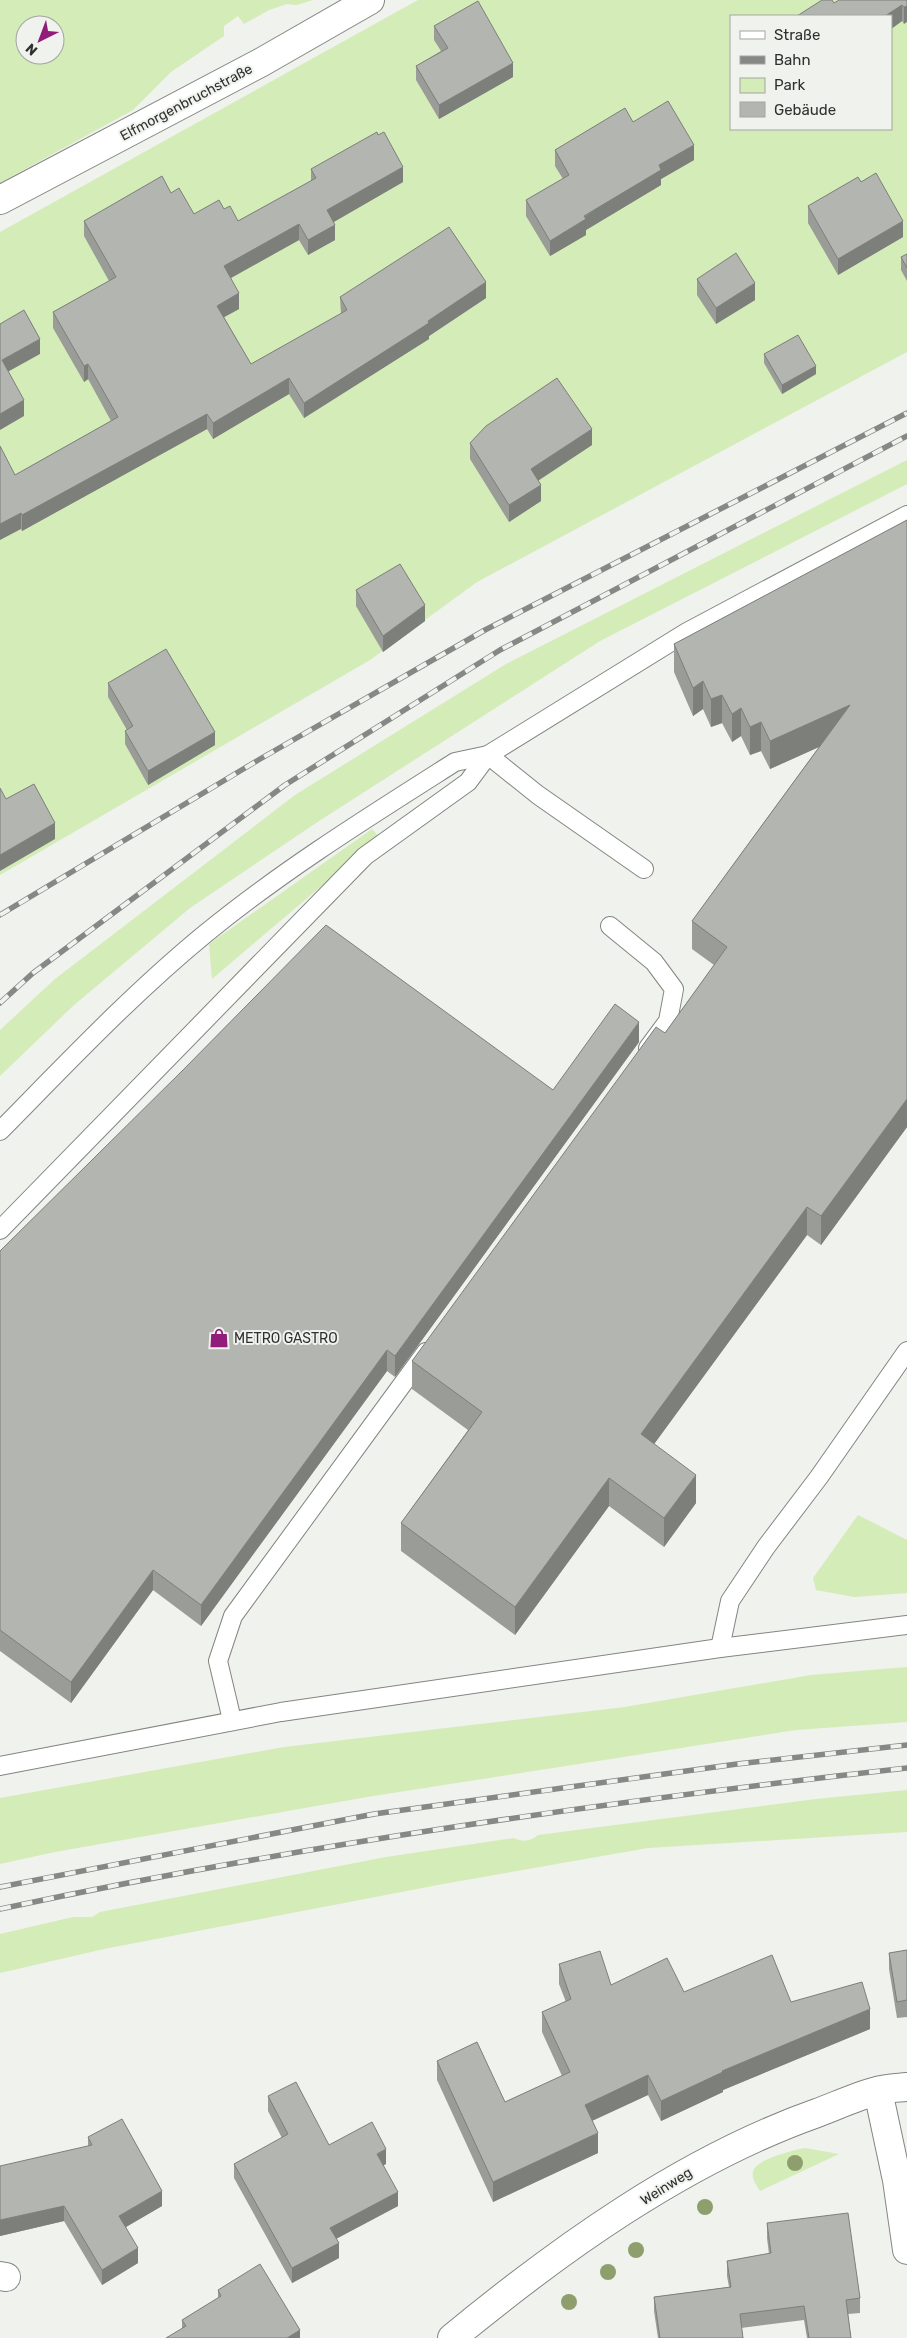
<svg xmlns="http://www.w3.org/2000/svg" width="907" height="2338" viewBox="0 0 907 2338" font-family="Rubik,sans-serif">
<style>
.green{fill:#d4ecb8;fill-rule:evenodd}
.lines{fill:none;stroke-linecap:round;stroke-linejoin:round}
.lane-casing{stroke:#838581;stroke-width:20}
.street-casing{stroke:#838581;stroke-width:30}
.secondary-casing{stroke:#838581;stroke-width:30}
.lane{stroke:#fff;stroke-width:18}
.street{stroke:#fff;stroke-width:28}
.secondary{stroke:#fff;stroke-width:28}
.rail-casing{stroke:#868885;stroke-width:5.5}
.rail{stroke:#eff2ed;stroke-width:4;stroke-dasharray:11;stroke-linecap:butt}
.tree{fill:#8e9f6d}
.wall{fill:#9a9c97}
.shaded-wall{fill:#7d7f7b}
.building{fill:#b3b5b0;stroke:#7d7f7b}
.labels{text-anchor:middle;stroke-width:4;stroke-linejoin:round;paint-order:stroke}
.street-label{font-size:14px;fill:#30312f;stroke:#eff2ed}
.poi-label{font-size:14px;fill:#30312f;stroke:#eff2ed;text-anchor:start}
</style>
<rect width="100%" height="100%" fill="#eff2ed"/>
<g class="green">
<path d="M 0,0 L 313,0 L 297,5 L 287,4 L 269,10 L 244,24 L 238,16 L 224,26 L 224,36 L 171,72 L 133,110 L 0,183 ZM 25,25 L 55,25 L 55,55 L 25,55 Z"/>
<path d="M 418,0 L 907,0 L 907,352 L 477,582 L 370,660 L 0,875 L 0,232 ZM 731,16 L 891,16 L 891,129 L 731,129 Z"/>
<path d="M 907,460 L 907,484 L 600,641 L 319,821 L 190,908 L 74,1005 L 0,1076 L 0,1030 L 55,979 L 295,795 L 506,664 Z"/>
<path d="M 372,829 L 379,837 L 212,979 L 209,944 Z"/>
<path d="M 858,1515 L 907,1540 L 907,1593 L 854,1597 L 816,1590 L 813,1578 Z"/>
<path d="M 907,1667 L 907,1722 L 796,1730 L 367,1797 L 55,1852 L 0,1864 L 0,1798 L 284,1747 L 625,1707 L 811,1675 Z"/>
<path d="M 907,1790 L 907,1832 L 648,1848 L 443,1884 L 104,1949 L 0,1973 L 0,1934 L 73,1917 L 92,1917 L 100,1912 L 386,1857 L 514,1838 C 523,1842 530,1842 538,1835 L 816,1799 Z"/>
<path d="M 805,2148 L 839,2154 L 760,2191 C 756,2185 750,2177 754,2169 C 759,2159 794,2150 805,2148 Z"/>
</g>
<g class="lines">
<defs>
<g id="lane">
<path d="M 610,926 L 654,962 L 674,989 L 668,1021 L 648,1048"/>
<path d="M 0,1131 C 66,1064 132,994 205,934 C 283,870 370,816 455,762 L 488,755 L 538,795 L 644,869"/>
<path d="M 0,1230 L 365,856 L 468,782 L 488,755 L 687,632 L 907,515"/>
<path d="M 720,1648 L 730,1601 L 766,1547 L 819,1477 L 907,1351"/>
<path d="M 232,1720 L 218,1661 L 233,1616 L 426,1352"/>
<path d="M 0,1766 L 281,1712 L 720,1648 L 907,1625"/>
</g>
<g id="street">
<path d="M 878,2091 L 897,2180 L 907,2250"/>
<path d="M 0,2276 L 6,2277"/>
<path d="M 452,2338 C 560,2249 684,2160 817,2113 C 836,2106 857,2096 877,2091 C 886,2088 897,2088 907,2087"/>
</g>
<path id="secondary" d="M 0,200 L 260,63 L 370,0"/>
</defs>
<use href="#lane" class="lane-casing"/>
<use href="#street" class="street-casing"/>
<use href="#secondary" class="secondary-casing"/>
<use href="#lane" class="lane"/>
<use href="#street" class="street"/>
<use href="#secondary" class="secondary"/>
<defs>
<g id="rail">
<path d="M 0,915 L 260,759 L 485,630 L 907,413"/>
<path d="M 0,1003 L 33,973 L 285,785 L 500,650 L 907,436"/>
<path d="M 0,1887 L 374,1814 L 737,1764 L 907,1745"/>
<path d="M 0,1909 C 300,1845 603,1802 907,1768"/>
</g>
</defs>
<use href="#rail" class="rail-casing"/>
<use href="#rail" class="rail"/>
</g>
<g class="tree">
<circle cx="795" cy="2163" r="8"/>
<circle cx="705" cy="2207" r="8"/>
<circle cx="636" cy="2250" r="8"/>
<circle cx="608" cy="2272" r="8"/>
<circle cx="569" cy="2302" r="8"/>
</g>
<g class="wall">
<path d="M 907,0 L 904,24 L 902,21 L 891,29 L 891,16 L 797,16 L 834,3 Z"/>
<path d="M 434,26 L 513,77 L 439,119 L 416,80 L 416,66 L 441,51 L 434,40 Z"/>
<path d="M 633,122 L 694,160 L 661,179 L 661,185 L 586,230 L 586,235 L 550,256 L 526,216 L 526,200 L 563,179 L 555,166 L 555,150 Z"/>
<path d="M 311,169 L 403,182 L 333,222 L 335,240 L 308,255 L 299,240 L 230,278 L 239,309 L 224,317 L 251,364 L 341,314 L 340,297 L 486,298 L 429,336 L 429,339 L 304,418 L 289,394 L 213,439 L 207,429 L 22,531 L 21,529 L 15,475 L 111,421 L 88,379 L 84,382 L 53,328 L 53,312 L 109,281 L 84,236 L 84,221 L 171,193 L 194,214 L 224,209 L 238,221 L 311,181 Z"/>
<path d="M 808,206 L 903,237 L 838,275 L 808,223 Z"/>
<path d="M 907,254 L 907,281 L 901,270 L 901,257 Z"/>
<path d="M 697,279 L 755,300 L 716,324 L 697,295 Z"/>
<path d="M 764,354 L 816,374 L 782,394 L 764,363 Z"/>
<path d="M 470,443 L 592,445 L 538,481 L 541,501 L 509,522 L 470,459 Z"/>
<path d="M 907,520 L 907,1127 L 821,1245 L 807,1235 L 654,1444 L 696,1503 L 664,1547 L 609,1506 L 515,1635 L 401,1551 L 401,1523 L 468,1430 L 412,1389 L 412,1361 L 665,1033 L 714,965 L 692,949 L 692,921 L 819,747 L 770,769 L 761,751 L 750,755 L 741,736 L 732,742 L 722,723 L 711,727 L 703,709 L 693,716 L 674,672 L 674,644 Z"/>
<path d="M 356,590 L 425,621 L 383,652 L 356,606 Z"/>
<path d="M 108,683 L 215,745 L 148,785 L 125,744 L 125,731 L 127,730 L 108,697 Z"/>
<path d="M 639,1042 L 395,1377 L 387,1371 L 201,1626 L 153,1590 L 71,1703 L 0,1651 L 0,1251 L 553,1090 Z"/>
<path d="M 907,1950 L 907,2017 L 897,2018 L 889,1969 L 889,1953 Z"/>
<path d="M 559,1964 L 611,1985 L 791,2002 L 870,2029 L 723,2090 L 723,2092 L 661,2121 L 648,2095 L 592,2121 L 598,2153 L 493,2202 L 437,2080 L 437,2061 L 505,2102 L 562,2076 L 542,2032 L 542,2012 L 566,2002 L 559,1984 Z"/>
<path d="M 268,2096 L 329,2145 L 386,2164 L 383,2165 L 398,2206 L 336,2239 L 339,2258 L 292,2283 L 234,2178 L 234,2164 L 282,2138 L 268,2111 Z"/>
<path d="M 88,2137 L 162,2206 L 126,2227 L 138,2263 L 102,2285 L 64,2221 L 0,2236 L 88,2146 Z"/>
<path d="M 767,2223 L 860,2298 L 860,2313 L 848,2314 L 851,2338 L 807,2338 L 804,2320 L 741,2328 L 743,2338 L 658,2338 L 654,2311 L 654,2297 L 729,2287 L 727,2276 L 727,2261 L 769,2254 L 767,2238 Z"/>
<path d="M 218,2290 L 300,2338 L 182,2328 L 182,2320 L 218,2298 Z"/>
</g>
<g class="shaded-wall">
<path d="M 902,5 L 902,21 L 891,29 L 891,16 L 885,16 Z"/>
<path d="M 907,6 L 907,22 L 904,24 L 904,7 Z"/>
<path d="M 513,63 L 513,77 L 439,119 L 439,105 Z"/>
<path d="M 694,145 L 694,160 L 661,179 L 661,185 L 586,230 L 586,235 L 550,256 L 550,241 L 659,165 Z"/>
<path d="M 403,167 L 403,182 L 327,226 L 327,210 Z"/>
<path d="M 903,221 L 903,237 L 838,275 L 838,259 Z"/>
<path d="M 299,224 L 299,240 L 224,282 L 224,266 Z"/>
<path d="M 335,225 L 335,240 L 308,255 L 308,240 Z"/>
<path d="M 486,282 L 486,298 L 429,336 L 429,339 L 304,418 L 304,403 Z"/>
<path d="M 755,283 L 755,300 L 716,324 L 716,308 Z"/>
<path d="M 239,293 L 239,309 L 217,321 L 217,306 Z"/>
<path d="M 40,339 L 40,354 L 2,375 L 2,360 Z"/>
<path d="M 88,364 L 88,379 L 84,382 L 84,366 Z"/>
<path d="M 816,366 L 816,374 L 782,394 L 782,385 Z"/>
<path d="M 289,378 L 289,394 L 213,439 L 213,423 Z"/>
<path d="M 24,400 L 24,416 L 0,430 L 0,414 Z"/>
<path d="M 207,414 L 207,429 L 22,531 L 22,515 Z"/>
<path d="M 592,429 L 592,445 L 531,485 L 531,469 Z"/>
<path d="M 541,485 L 541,501 L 509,522 L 509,505 Z"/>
<path d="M 21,513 L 21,529 L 0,540 L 0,524 Z"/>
<path d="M 425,605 L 425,621 L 383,652 L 383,636 Z"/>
<path d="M 703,681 L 703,709 L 693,716 L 693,688 Z"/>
<path d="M 722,695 L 722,723 L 711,727 L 711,699 Z"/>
<path d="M 850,705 L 850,733 L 770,769 L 770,741 Z"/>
<path d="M 741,708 L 741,736 L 732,742 L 732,714 Z"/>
<path d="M 761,722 L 761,751 L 750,755 L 750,727 Z"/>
<path d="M 215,732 L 215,745 L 148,785 L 148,771 Z"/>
<path d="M 55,823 L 55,839 L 0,871 L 0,855 Z"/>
<path d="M 639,1022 L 639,1042 L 395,1377 L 395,1356 Z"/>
<path d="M 907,1099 L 907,1127 L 821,1245 L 821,1216 Z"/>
<path d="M 807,1207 L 807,1235 L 641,1462 L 641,1434 Z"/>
<path d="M 387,1350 L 387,1371 L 201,1626 L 201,1605 Z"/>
<path d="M 696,1475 L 696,1503 L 664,1547 L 664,1518 Z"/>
<path d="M 609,1478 L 609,1506 L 515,1635 L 515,1607 Z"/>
<path d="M 153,1570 L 153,1590 L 71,1703 L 71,1682 Z"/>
<path d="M 870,2009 L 870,2029 L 723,2090 L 723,2092 L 661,2121 L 661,2101 L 722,2071 Z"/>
<path d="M 648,2075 L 648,2095 L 585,2124 L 585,2105 Z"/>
<path d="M 598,2133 L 598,2153 L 493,2202 L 493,2182 Z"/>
<path d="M 386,2149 L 386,2164 L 377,2169 L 377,2154 Z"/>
<path d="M 162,2191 L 162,2206 L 119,2231 L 119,2216 Z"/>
<path d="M 398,2192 L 398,2206 L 330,2242 L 330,2228 Z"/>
<path d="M 64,2206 L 64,2221 L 0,2236 L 0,2220 Z"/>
<path d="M 339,2243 L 339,2258 L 292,2283 L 292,2268 Z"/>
<path d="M 138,2248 L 138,2263 L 102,2285 L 102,2270 Z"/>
<path d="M 300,2330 L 300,2338 L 287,2338 Z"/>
</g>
<g class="building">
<path d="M 822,0 L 832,0 L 834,3 L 839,0 L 907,0 L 907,6 L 904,7 L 902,5 L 885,16 L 797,16 Z"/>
<path d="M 478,1 L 513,63 L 439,105 L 416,66 L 448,48 L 434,26 Z"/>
<path d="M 668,101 L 694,145 L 659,165 L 661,170 L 584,216 L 586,219 L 550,241 L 526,200 L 569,175 L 555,150 L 625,108 L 633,122 Z"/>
<path d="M 377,132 L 378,135 L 384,132 L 403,167 L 327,210 L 335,225 L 308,240 L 299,224 L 224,266 L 239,293 L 217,306 L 251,364 L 347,310 L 340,297 L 449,227 L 486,282 L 428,321 L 429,323 L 304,403 L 289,378 L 213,423 L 207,414 L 22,515 L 21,513 L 0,524 L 0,446 L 15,475 L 118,417 L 88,364 L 84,366 L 53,312 L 116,277 L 84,221 L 162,176 L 171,193 L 179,188 L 194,214 L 219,200 L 224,209 L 230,206 L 238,221 L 316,178 L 311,169 Z"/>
<path d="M 876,173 L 903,221 L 838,259 L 808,206 L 858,177 L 861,182 Z"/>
<path d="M 736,253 L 755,283 L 716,308 L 697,279 Z"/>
<path d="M 907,254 L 907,268 L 901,257 Z"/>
<path d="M 24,310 L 40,339 L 2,360 L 24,400 L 0,414 L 0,324 Z"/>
<path d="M 798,335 L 816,366 L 782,385 L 764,354 Z"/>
<path d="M 557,378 L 592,429 L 531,469 L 541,485 L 509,505 L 470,443 L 486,426 Z"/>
<path d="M 907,520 L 907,1099 L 821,1216 L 807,1207 L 641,1434 L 696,1475 L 664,1518 L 609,1478 L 515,1607 L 401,1523 L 482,1412 L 412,1361 L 656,1027 L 665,1033 L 727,947 L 692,921 L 850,705 L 770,741 L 761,722 L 750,727 L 741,708 L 732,714 L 722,695 L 711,699 L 703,681 L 693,688 L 674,644 Z"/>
<path d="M 400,564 L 425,605 L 383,636 L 356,590 Z"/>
<path d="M 166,649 L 215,732 L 148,771 L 125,731 L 133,726 L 108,683 Z"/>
<path d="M 34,784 L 55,823 L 0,855 L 0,788 L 6,799 Z"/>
<path d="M 326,925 L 553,1090 L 615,1004 L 639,1022 L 395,1356 L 387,1350 L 201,1605 L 153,1570 L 71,1682 L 0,1630 L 0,1251 L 183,1070 Z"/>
<path d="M 907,1950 L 907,2000 L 897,2002 L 889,1953 Z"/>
<path d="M 600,1951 L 611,1985 L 667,1958 L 684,1992 L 772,1955 L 791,2002 L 862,1982 L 870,2009 L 722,2071 L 723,2072 L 661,2101 L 648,2075 L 585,2105 L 598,2133 L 493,2182 L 437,2061 L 477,2042 L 505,2102 L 570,2072 L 542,2012 L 571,1999 L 559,1964 Z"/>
<path d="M 296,2082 L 329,2145 L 372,2122 L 386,2149 L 377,2154 L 398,2192 L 330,2228 L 339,2243 L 292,2268 L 234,2164 L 288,2134 L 268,2096 Z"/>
<path d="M 122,2119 L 162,2191 L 119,2216 L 138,2248 L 102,2270 L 64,2206 L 0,2220 L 0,2166 L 92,2145 L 88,2137 Z"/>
<path d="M 848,2213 L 860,2298 L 846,2300 L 851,2338 L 809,2338 L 804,2306 L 740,2314 L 743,2338 L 660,2338 L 654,2297 L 731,2287 L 727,2261 L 771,2253 L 767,2223 Z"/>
<path d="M 260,2264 L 300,2330 L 287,2338 L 166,2338 L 186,2326 L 182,2320 L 221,2296 L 218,2290 Z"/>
</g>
<defs>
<symbol id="shop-bare" viewBox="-9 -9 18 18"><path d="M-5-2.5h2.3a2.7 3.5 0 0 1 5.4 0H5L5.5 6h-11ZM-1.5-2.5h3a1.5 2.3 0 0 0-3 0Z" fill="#921c7a" stroke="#eff2ed" stroke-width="2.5" paint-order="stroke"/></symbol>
</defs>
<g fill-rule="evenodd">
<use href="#shop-bare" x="205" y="1324" width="28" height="28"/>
</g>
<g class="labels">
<g class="street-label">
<text transform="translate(186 102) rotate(-28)" y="5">Elfmorgenbruchstraße</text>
<text transform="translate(666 2186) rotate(-32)" y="5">Weinweg</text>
</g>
<g class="poi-label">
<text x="234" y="1343">METRO GASTRO</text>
</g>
</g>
<rect x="730" y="15" width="162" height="115" fill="#eff2ed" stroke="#a3a5a1"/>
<rect x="740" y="31" width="25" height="8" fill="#ffffff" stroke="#a3a5a1"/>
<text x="774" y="40" font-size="15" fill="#30312f">Straße</text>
<rect x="740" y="56" width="25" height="8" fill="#868885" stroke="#a3a5a1"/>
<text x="774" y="65" font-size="15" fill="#30312f">Bahn</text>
<rect x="740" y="78" width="25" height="15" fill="#d4ecb8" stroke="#a3a5a1"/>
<text x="774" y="90" font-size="15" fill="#30312f">Park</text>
<rect x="740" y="102" width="25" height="15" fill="#b3b5b0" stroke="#a3a5a1"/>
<text x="774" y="115" font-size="15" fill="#30312f">Gebäude</text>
<g transform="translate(40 40) rotate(222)"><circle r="24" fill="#eff2ed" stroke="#a3a5a1"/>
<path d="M0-4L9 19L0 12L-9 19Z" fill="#921c7a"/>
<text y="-8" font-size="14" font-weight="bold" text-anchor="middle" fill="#30312f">N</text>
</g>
</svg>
